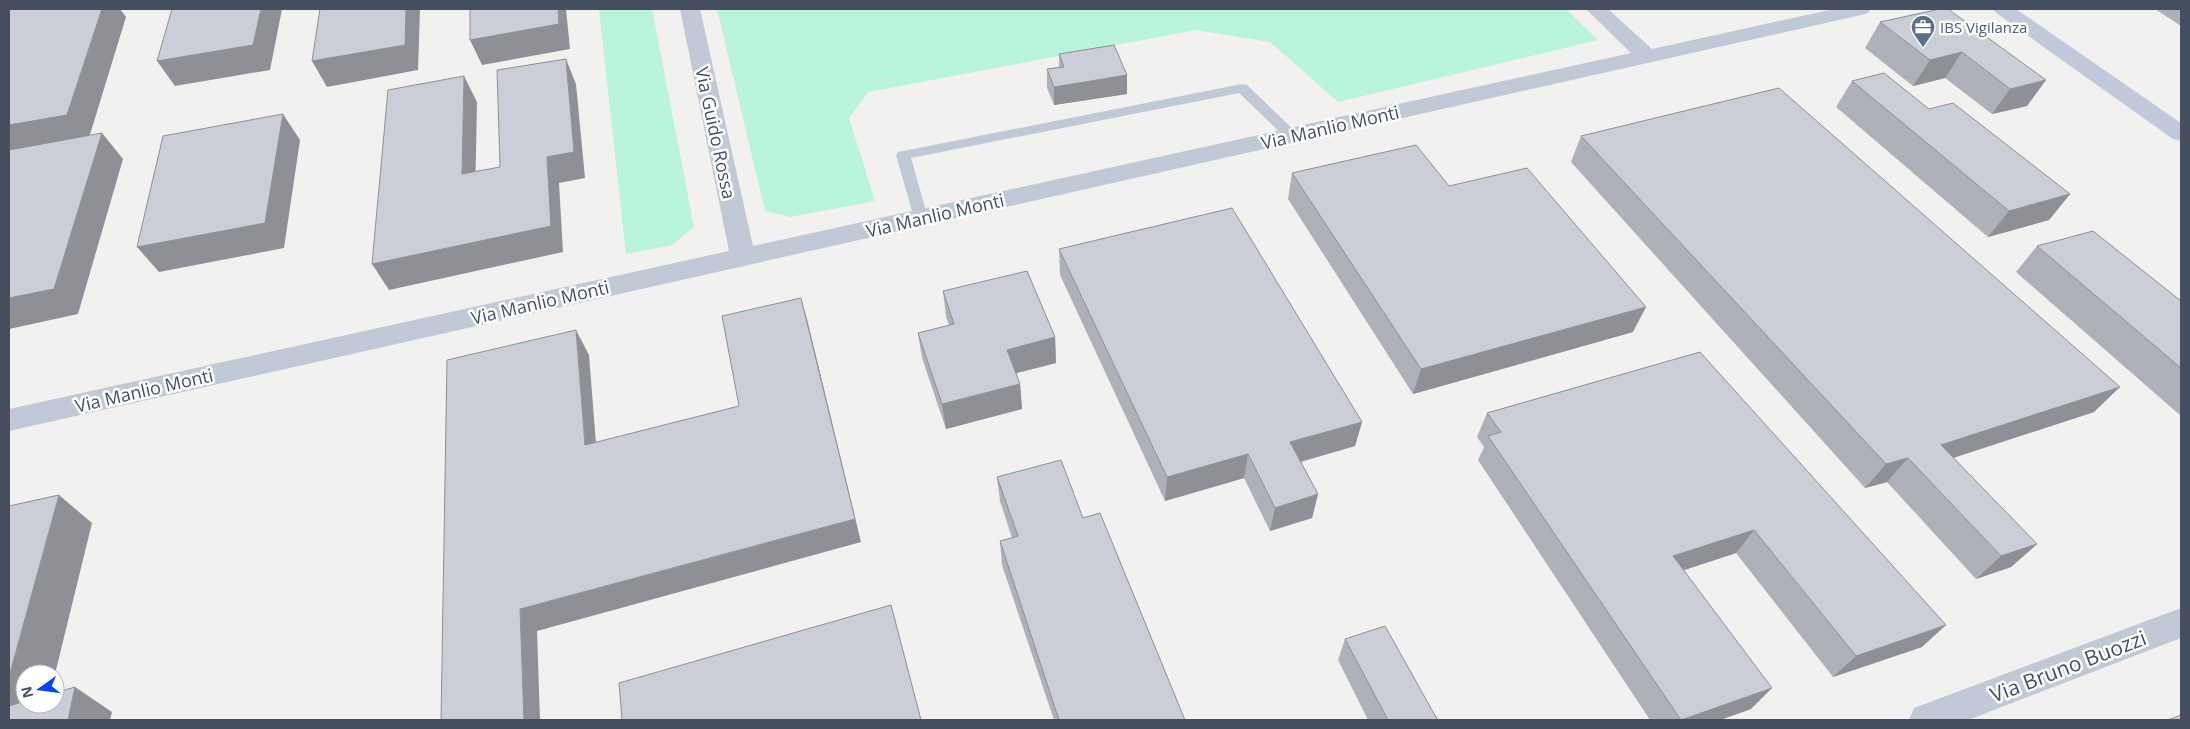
<svg xmlns="http://www.w3.org/2000/svg" width="2190" height="729" font-family="'Open Sans',sans-serif">
<style>
.green{fill:#baf4db}
.lines{fill:none;stroke-linecap:round;stroke-linejoin:round}
.lane{fill:#c2c9d6;fill-rule:evenodd}
.street{fill:#c2c9d6;fill-rule:evenodd}
.secondary{fill:#c1c9db;fill-rule:evenodd}
.wall{fill:#afb1b8}
.shaded-wall{fill:#8e9096}
.building{fill:#cbced6;stroke:#8e9096}
.labels{text-anchor:middle;dominant-baseline:central;stroke-width:5;stroke-linejoin:round;paint-order:stroke}
.far-service-label{font-size:15px;fill:#4e5e75;stroke:#fff;text-anchor:start}
.street-label{font-size:18px;fill:#464f60;stroke:#fff}
.near-street-label{font-size:21px;fill:#464f60;stroke:#fff}
</style>
<rect width="100%" height="100%" fill="#f3f0f0"/>
<path class="green" d="M 599,9 L 652,9 L 694,227 L 672,245 L 626,254 Z
M 717,9 L 1566,9 L 1598,40 L 1338,102 L 1270,42 L 1196,30 L 868,92 L 849,118 L 875,201 L 790,217 L 765,211 Z"/>
<g class="lines">
<path class="lane" d="M 1242,84 L 1247,85 L 1296,132 L 1298,135 L 1296,138 L 1286,138 L 1239,93 L 911,158 L 928,218 L 921,223 L 914,218 L 896,155 L 898,152 Z"/>
<path class="street" d="M 680,9 L 700,9 L 753,246 L 1631,53 L 1586,9 L 1608,9 L 1652,49 L 1834,9 L 1871,9 L 1868,13 L 1861,15 L 9,431 L 9,409 L 729,251 Z
M 2181,608 L 2181,638 L 1968,720 L 1909,720 L 1914,708 Z"/>
<path class="secondary" d="M 1993,9 L 2016,9 L 2181,123 L 2181,141 L 2173,139 L 1996,13 Z"/>
</g>
<path class="wall" d="M 1940,9 L 2027,106 L 1992,114 L 1945,78 L 1913,86 L 1865,48 L 1880,22 Z
M 2155,9 L 2181,9 L 2181,26 Z
M 1059,54 L 1127,75 L 1127,94 L 1054,105 L 1047,88 L 1047,69 L 1059,67 Z
M 1852,81 L 1929,109 L 2070,194 L 2049,220 L 1988,237 L 1836,107 Z
M 1581,136 L 2094,412 L 1953,458 L 2037,544 L 2011,567 L 1976,579 L 1887,482 L 1865,488 L 1571,162 Z
M 1292,173 L 1449,186 L 1633,332 L 1413,394 L 1288,199 Z
M 2037,246 L 2181,301 L 2181,416 L 2016,272 Z
M 1059,249 L 1362,422 L 1355,446 L 1301,462 L 1318,494 L 1312,518 L 1270,531 L 1244,478 L 1165,501 L 1060,275 Z
M 943,291 L 1055,337 L 1056,363 L 1016,373 L 1020,384 L 1022,409 L 946,429 L 922,358 L 918,333 L 949,325 L 946,317 Z
M 1700,352 L 1922,647 L 1833,677 L 1736,553 L 1684,570 L 1751,709 L 1720,720 L 1650,720 L 1478,460 L 1484,447 L 1477,437 L 1487,413 Z
M 997,477 L 1083,518 L 1185,720 L 1054,720 L 1002,565 L 1000,541 L 1012,538 L 1000,501 Z
M 1345,639 L 1436,720 L 1368,720 L 1338,660 Z"/>
<path class="shaded-wall" d="M 102,9 L 120,9 L 126,17 L 88,141 L 9,155 L 9,125 Z
M 261,9 L 282,9 L 270,70 L 175,86 L 157,61 Z
M 406,9 L 420,9 L 418,70 L 327,87 L 312,61 Z
M 558,9 L 566,9 L 570,49 L 482,65 L 470,40 Z
M 1962,52 L 1945,78 L 1913,86 L 1930,60 Z
M 566,59 L 576,84 L 585,178 L 559,183 L 563,252 L 389,290 L 372,264 L 547,157 Z
M 1127,75 L 1127,94 L 1054,105 L 1054,87 Z
M 464,76 L 477,102 L 475,200 L 462,174 Z
M 2046,80 L 2027,106 L 1992,114 L 2010,89 Z
M 283,114 L 300,140 L 284,248 L 159,272 L 137,247 Z
M 102,133 L 123,159 L 78,314 L 9,329 L 9,298 Z
M 2070,194 L 2049,220 L 1988,237 L 2009,211 Z
M 801,298 L 808,323 L 861,542 L 537,631 L 540,720 L 524,720 L 520,609 L 855,519 Z
M 1646,307 L 1633,332 L 1413,394 L 1421,369 Z
M 576,330 L 589,355 L 598,469 L 585,445 Z
M 1055,337 L 1056,363 L 1009,375 L 1007,350 Z
M 1020,384 L 1022,409 L 946,429 L 942,404 Z
M 2120,387 L 2094,412 L 1919,469 L 1941,445 Z
M 1362,422 L 1355,446 L 1285,466 L 1290,442 Z
M 1248,454 L 1244,478 L 1165,501 L 1167,477 Z
M 1908,458 L 1887,482 L 1865,488 L 1886,464 Z
M 1318,494 L 1312,518 L 1270,531 L 1275,508 Z
M 59,495 L 92,523 L 55,674 L 25,674 L 25,704 L 9,713 L 9,677 Z
M 1754,530 L 1736,553 L 1657,579 L 1673,556 Z
M 2037,544 L 2011,567 L 1976,579 L 2001,556 Z
M 1946,625 L 1922,647 L 1833,677 L 1856,656 Z
M 75,687 L 112,712 L 110,720 L 68,720 Z
M 1772,688 L 1751,709 L 1720,720 L 1682,720 Z"/>
<path class="building" d="M 9,9 L 102,9 L 67,115 L 9,125 Z
M 172,9 L 261,9 L 253,45 L 157,61 Z
M 320,9 L 406,9 L 405,45 L 312,61 Z
M 470,9 L 558,9 L 559,24 L 470,40 Z
M 1940,9 L 1948,9 L 2046,80 L 2010,89 L 1962,52 L 1930,60 L 1880,22 Z
M 1114,45 L 1127,75 L 1054,87 L 1047,69 L 1064,67 L 1059,54 Z
M 566,59 L 574,152 L 547,157 L 551,226 L 372,264 L 388,90 L 464,76 L 462,174 L 500,167 L 497,70 Z
M 1884,73 L 1929,109 L 1953,103 L 2070,194 L 2009,211 L 1852,81 Z
M 1779,88 L 2120,387 L 1941,445 L 2037,544 L 2001,556 L 1908,458 L 1886,464 L 1581,136 Z
M 283,114 L 265,223 L 137,247 L 163,136 Z
M 102,133 L 54,289 L 9,298 L 9,150 Z
M 1416,145 L 1449,186 L 1527,168 L 1646,307 L 1421,369 L 1292,173 Z
M 1232,208 L 1362,422 L 1290,442 L 1318,494 L 1275,508 L 1248,454 L 1167,477 L 1059,249 Z
M 2093,231 L 2181,301 L 2181,368 L 2037,246 Z
M 1027,271 L 1055,337 L 1007,350 L 1020,384 L 942,404 L 918,333 L 954,324 L 943,291 Z
M 801,298 L 855,519 L 520,609 L 524,720 L 441,720 L 447,360 L 576,330 L 585,445 L 739,406 L 722,316 Z
M 1700,352 L 1946,625 L 1856,656 L 1754,530 L 1673,556 L 1772,688 L 1681,720 L 1488,436 L 1501,432 L 1487,413 Z
M 1061,460 L 1083,518 L 1100,513 L 1185,720 L 1059,720 L 1000,541 L 1018,536 L 997,477 Z
M 59,495 L 9,677 L 9,506 Z
M 891,605 L 921,720 L 622,720 L 619,683 Z
M 1385,626 L 1437,719 L 1434,720 L 1388,720 L 1345,639 Z
M 75,687 L 68,720 L 9,720 L 9,706 L 25,701 L 25,704 L 55,704 L 55,693 Z
M 2181,715 L 2181,720 L 2168,720 Z"/>
<defs>
<symbol id="office-pin" viewBox="-11 -11 22 30"><path d="M0 17L-7.5 6A9.5 9.5 0 1 1 7.5 6Z" fill="#5c6f8a" stroke="#fff"/><path d="M-6-3h4V-5.5h4V-3h4V5H-6ZM-1-4.5V-3h2v-1.5ZM-6 0V1H6V0Z" fill="#fff"/></symbol>
</defs>
<g fill-rule="evenodd">
<use href="#office-pin" x="1909" y="13" width="28" height="38"/>
</g>
<g class="labels">
<g class="far-service-label">
<text x="1940" y="27">IBS Vigilanza</text>
</g>
<g class="street-label">
<text transform="translate(1330 127) rotate(-13)">Via Manlio Monti</text>
<text transform="translate(716 133) rotate(78)">Via Guido Rossa</text>
<text transform="translate(935 215) rotate(-13)">Via Manlio Monti</text>
<text transform="translate(540 302) rotate(-13)">Via Manlio Monti</text>
<text transform="translate(144 390) rotate(-13)">Via Manlio Monti</text>
</g>
<g class="near-street-label">
<text transform="translate(2068 666) rotate(-21)">Via Bruno Buozzi</text>
</g>
</g>
<rect width="2190" height="729" fill="none" stroke="#464f60" stroke-width="20"/>
<g transform="translate(40 689) rotate(256)"><circle r="24" fill="#ffffff" stroke="#b5b9bf"/>
<path d="M0-4L9 19L0 12L-9 19Z" fill="#0545f8"/>
<text y="-8" font-size="14" font-weight="bold" text-anchor="middle" fill="#464f60">N</text>
</g>
</svg>
